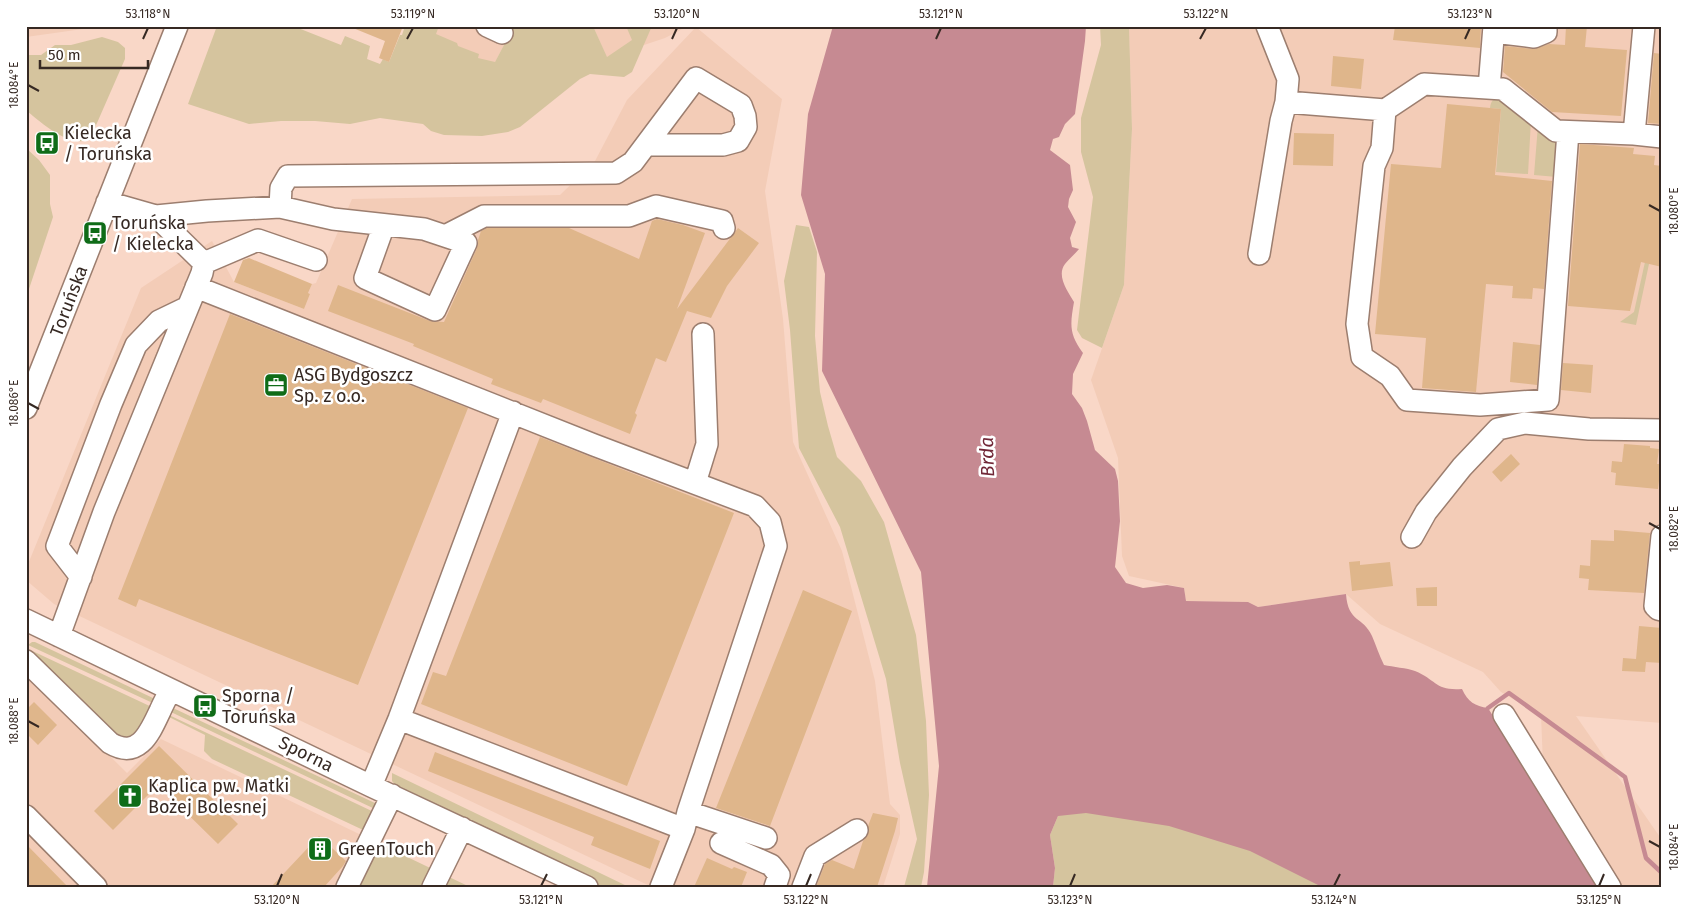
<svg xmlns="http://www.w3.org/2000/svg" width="1688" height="913" font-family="'Fira Sans',sans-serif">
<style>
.built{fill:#f3ccb7}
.green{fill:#d5c49e}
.water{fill:#c68a92}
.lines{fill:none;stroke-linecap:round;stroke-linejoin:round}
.stream{stroke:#c68a92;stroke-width:4.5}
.building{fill:#dfb68b}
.minor-casing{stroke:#9c7e6f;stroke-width:24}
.minor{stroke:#fff;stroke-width:21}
.ticks{fill:none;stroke:#362923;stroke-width:2}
.labels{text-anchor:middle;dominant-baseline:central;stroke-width:5;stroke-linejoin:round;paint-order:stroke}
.poi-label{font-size:18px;fill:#362923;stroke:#fff;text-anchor:start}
.street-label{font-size:18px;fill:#362923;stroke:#fff}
.water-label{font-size:19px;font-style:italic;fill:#702636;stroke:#fff}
.neatline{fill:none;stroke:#362923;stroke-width:2}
.ticks-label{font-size:12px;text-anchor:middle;fill:#362923}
</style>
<rect width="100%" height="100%" fill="#f9d7c7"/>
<path class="built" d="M 26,26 L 104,26 L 26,37 Z
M 415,26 L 514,26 L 493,66 Z
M 593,26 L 688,26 L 665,38 L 644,45 L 632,41 L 607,58 Z
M 1129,26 L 1662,26 L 1662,723 L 1576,716 L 1662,840 L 1662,887 L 1603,887 L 1544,789 L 1541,715 L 1501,692 L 1483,672 L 1380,624 L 1346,594 L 1258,607 L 1248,602 L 1186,601 L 1184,588 L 1129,576 L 1122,556 L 1118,458 L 1091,380 L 1124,285 L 1132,129 Z
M 696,27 L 782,99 L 765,191 L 783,319 L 793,442 L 842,551 L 875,681 L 890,804 L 900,815 L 900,834 L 883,887 L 652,887 L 54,604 L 26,580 L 26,569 L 141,288 L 212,241 L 234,282 L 304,309 L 310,294 L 308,293 L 312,284 L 316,283 L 352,199 L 560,195 L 595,161 L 627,100 Z
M 26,673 L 127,773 L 161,739 L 380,844 L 358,887 L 26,887 Z"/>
<path class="green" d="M 217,26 L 293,26 L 341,45 L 345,36 L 370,46 L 367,59 L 380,64 L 383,59 L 389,62 L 400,35 L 402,35 L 405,26 L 439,26 L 436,34 L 457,43 L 458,46 L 479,54 L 478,58 L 495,62 L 514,26 L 572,26 L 576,28 L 593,26 L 607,57 L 632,40 L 626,26 L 652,26 L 632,72 L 624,77 L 590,74 L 580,79 L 520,127 L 508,132 L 482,136 L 444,135 L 431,131 L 423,124 L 380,118 L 350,124 L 315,121 L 281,121 L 249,124 L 188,104 Z
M 1100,26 L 1129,26 L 1132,129 L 1124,285 L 1102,348 L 1082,338 L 1077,330 L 1093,197 L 1081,152 L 1081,118 L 1101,45 Z
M 102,37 L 118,42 L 125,48 L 125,59 L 90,139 C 71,149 41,123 26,110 L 26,55 L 41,55 L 55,45 L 71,45 Z
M 1500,97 L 1531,120 L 1528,174 L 1496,172 L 1501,109 L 1490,108 C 1491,101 1493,98 1500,97 Z
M 1538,125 L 1557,144 L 1557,177 L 1534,175 Z
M 26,148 L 39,160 L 50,175 L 50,204 L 53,217 L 26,298 Z
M 1662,203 L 1636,325 L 1620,322 L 1634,312 L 1652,230 Z
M 796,225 L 809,227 L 817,252 L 815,336 L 820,392 L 828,426 L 837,457 L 861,481 L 884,522 L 916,635 L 926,721 L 929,795 L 924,872 L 921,887 L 904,887 L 917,839 L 900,763 L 886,679 L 840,527 L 799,448 L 790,330 L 784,281 Z
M 32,642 L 35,642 L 155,699 L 157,705 L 28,645 Z
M 26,648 L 156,709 L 148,727 L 124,742 L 36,661 L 26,650 Z
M 173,708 L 377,804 L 377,810 L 173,713 L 170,712 Z
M 169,715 L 376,813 L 364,830 L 361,829 L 212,759 L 204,751 L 205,735 L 169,717 Z
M 392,773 L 629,887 L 603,887 L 399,790 L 392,781 Z
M 1062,788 L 1434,887 L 1053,887 L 1055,868 L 1050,835 L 1058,816 Z
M 380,844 L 470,887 L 358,887 Z"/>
<path class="water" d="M 833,26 L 1086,26 L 1085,41 L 1075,114 L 1065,124 L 1059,137 L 1053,139 L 1050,150 L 1070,165 L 1073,190 L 1069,199 L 1068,207 L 1076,222 L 1070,238 L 1072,247 L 1079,249 C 1075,254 1069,259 1065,264 C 1056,276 1068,292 1074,302 C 1070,325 1069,334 1083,353 L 1073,374 L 1072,394 L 1082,408 L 1087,421 L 1095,450 L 1115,469 L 1118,481 L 1120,521 L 1115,567 L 1126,583 L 1143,588 L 1167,585 L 1184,588 L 1186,601 L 1248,602 L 1258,607 L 1346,594 C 1348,623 1363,616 1372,636 C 1376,645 1379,655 1384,665 C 1393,667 1407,668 1415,671 C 1437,680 1435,691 1462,689 C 1468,702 1475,706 1488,708 L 1600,887 L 1322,887 L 1250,851 L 1169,826 L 1086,813 L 1058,816 L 1050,835 L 1055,868 L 1053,887 L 927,887 L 939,766 L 921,572 L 822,371 L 825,274 L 801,195 L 808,114 Z"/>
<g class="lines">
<path class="stream" d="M 1488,708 L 1509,693 L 1625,777 L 1646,858 L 1662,873"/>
</g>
<path class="building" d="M 348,26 L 403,26 L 389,62 L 379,58 L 385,41 Z
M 1395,26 L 1481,26 L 1480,48 L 1393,40 Z
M 1566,26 L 1587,26 L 1585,47 L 1627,50 L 1621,116 L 1552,112 L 1503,72 L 1505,46 L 1533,49 L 1549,44 L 1565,45 Z
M 1654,53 L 1662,54 L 1662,124 L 1648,123 Z
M 1333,56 L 1364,59 L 1361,89 L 1331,86 Z
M 1447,104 L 1501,109 L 1495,175 L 1552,181 L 1544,289 L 1533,288 L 1532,299 L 1512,298 L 1513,286 L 1486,284 L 1476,392 L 1422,388 L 1426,338 L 1375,334 L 1391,164 L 1441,168 Z
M 1294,133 L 1334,134 L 1333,166 L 1293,165 Z
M 1580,144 L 1634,148 L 1633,154 L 1655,156 L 1654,165 L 1662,166 L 1662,267 L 1641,262 L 1630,311 L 1568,306 Z
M 657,219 L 683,225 L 705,233 L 677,309 L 738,228 L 759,243 L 727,286 L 711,318 L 687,311 L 666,362 L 656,358 L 635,413 L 637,415 L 630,434 L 543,399 L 541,403 L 491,384 L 493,379 L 413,346 L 414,344 L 328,311 L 338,285 L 430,321 L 444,322 L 477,248 L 478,240 L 481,231 L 487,228 L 569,228 L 639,259 L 652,221 Z
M 249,258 L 312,284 L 308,293 L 310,294 L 304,309 L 234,282 L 243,260 Z
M 230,314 L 468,408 L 358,685 L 139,599 L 136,607 L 118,599 Z
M 1513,342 L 1540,345 L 1537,385 L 1510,382 Z
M 1563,363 L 1593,365 L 1591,393 L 1561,390 Z
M 540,437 L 734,513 L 627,786 L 421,704 L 433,672 L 446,676 Z
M 1624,444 L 1650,446 L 1650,448 L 1659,449 L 1657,464 L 1661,464 L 1658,489 L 1615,485 L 1616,473 L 1611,472 L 1612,461 L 1622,462 Z
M 1511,454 L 1520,464 L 1501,482 L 1492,472 Z
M 1614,530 L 1650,533 L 1644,593 L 1588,590 L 1589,579 L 1579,578 L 1580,565 L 1590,566 L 1591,540 L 1614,541 Z
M 1360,561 L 1360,565 L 1390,562 L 1393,586 L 1352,591 L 1349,562 Z
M 1437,587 L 1437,606 L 1417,606 L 1416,588 Z
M 803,590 L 852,611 L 770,826 L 716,808 Z
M 1639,626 L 1662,628 L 1662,663 L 1646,662 L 1645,672 L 1622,671 L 1623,658 L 1636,659 Z
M 34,702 L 57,725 L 38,745 L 26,733 L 26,710 Z
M 159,746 L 238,824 L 218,844 L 158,785 L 113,830 L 94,811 Z
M 435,752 L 660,841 L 650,869 L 591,845 L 594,837 L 428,771 Z
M 873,813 L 898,818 L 895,831 L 877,887 L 816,887 L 825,864 L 832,860 L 854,869 L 863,841 L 868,835 L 868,826 Z
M 319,836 L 346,861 L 343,866 L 324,887 L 271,887 Z
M 26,844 L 68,887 L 26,887 Z
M 707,858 L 732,869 L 734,867 L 747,872 L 741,887 L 694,887 Z"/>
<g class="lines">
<defs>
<path id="minor" d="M 487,26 L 502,33
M 1267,26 L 1288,79 L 1286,102 L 1385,110 L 1424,84 L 1503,89 L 1556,131 L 1634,134 L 1662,137
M 1494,32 L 1534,37 L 1546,32 L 1546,26
M 1489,88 L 1494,26
M 1385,110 L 1382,148 L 1374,166 L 1357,324 L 1362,357 L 1390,376 L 1407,400 L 1480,405 L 1548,400 L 1568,132
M 1634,134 L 1644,26
M 280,207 L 281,188 L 288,176 L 616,173 L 633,162 L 696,78 L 741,105 L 745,116 L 746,127 L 738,141 L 723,145 L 646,145
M 156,216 L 207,211 L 280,207 L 333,219 L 424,229 L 466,243 L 435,310 L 365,278 L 384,225
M 445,236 L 484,216 L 629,216 L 656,206 L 722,221 L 724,228
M 1259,254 L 1281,121 L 1286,102
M 204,263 L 258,240 L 316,260
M 196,287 L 594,445 L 755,506 L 770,522 L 776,546 L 688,812 L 684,829 L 661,887
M 26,408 L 177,26
M 695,483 L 707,444 L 703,334
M 1662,536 L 1655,606 L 1658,609 L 1662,610
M 1412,537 L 1426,512 L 1462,467 L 1498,429 L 1525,423 L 1589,429 L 1662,430
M 81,577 L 57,546 L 111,404 L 136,345 L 159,321 L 188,307
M 26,620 L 371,786 L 587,887
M 59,636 L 104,512 L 202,273 L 204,263 L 156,216 L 107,202
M 26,661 L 110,743 C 139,760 150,732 160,711 C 163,704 167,697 170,690
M 1504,715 L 1610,887
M 399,719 L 684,829
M 371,786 L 399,719 L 513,412
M 688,812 L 766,838
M 26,816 L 96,887
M 721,843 L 771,865 L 779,875 L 775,887
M 347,887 L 392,795
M 433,887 L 462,828
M 803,887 L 815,856 L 857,830"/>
</defs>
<use href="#minor" class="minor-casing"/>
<use href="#minor" class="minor"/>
</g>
<path class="ticks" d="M 143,39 L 148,28M 407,39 L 413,28M 672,39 L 677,28M 936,39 L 941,28M 1200,39 L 1206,28M 1465,39 L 1470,28M 28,85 L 39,91M 1649,205 L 1660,211M 28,403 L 39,409M 1649,523 L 1660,529M 28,721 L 39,727M 1649,841 L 1660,847M 277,886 L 282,874M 541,886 L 547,874M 806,886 L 811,874M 1070,886 L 1075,874M 1334,886 L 1340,874M 1599,886 L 1604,874"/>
<defs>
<symbol id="bus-square" viewBox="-11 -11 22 22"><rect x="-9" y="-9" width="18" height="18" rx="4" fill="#0f6c18" stroke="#fff"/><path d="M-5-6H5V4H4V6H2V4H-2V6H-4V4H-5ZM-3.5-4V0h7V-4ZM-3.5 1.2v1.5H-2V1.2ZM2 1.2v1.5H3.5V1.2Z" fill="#fff"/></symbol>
<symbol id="office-square" viewBox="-11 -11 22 22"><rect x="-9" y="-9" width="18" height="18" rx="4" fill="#0f6c18" stroke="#fff"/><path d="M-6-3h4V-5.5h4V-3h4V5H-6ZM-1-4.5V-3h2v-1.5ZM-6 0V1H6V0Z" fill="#fff"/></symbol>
<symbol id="church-square" viewBox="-11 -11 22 22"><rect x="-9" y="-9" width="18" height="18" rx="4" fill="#0f6c18" stroke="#fff"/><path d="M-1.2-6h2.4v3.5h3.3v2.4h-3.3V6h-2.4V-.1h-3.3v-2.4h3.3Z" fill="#fff"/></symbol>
<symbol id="building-square" viewBox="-11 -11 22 22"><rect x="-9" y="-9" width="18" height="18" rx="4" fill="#0f6c18" stroke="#fff"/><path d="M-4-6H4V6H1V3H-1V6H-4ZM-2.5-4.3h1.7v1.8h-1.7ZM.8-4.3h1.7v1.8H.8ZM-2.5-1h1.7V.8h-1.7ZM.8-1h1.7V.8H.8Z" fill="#fff"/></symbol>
</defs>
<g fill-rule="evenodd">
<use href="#bus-square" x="33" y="129" width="28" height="28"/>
<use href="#bus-square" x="81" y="219" width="28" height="28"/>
<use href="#office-square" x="262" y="371" width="28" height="28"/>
<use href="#bus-square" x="191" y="692" width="28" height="28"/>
<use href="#church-square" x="116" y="782" width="28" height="28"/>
<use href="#building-square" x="306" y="835" width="28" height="28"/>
</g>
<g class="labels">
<g class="poi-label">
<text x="64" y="133">Kielecka<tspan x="64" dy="21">/ Toruńska</tspan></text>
<text x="112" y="223">Toruńska<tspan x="112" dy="21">/ Kielecka</tspan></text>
<text x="294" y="375">ASG Bydgoszcz<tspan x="294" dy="21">Sp. z o.o.</tspan></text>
<text x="222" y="696">Sporna /<tspan x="222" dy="21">Toruńska</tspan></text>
<text x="148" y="786">Kaplica pw. Matki<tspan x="148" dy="21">Bożej Bolesnej</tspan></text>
<text x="338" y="849">GreenTouch</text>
</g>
<g class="street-label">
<text transform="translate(69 301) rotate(-69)">Toruńska</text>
<text transform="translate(306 754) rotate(26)">Sporna</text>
</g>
<g class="water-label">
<text transform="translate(987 457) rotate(-92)">Brda</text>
</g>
</g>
<rect width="1688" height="913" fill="none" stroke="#ffffff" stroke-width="55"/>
<path d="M40 60v8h108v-8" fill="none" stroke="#362923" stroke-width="2.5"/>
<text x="48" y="60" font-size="15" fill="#362923" stroke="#ffffff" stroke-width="4" paint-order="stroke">50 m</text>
<rect x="28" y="28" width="1632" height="858" class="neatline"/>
<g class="ticks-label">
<text x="148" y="18">53.118°N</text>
<text x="413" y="18">53.119°N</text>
<text x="677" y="18">53.120°N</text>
<text x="941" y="18">53.121°N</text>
<text x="1206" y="18">53.122°N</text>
<text x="1470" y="18">53.123°N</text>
<text transform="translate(14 85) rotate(-90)" y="4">18.084°E</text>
<text transform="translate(1674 211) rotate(-90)" y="4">18.080°E</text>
<text transform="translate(14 403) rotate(-90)" y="4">18.086°E</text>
<text transform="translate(1674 529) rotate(-90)" y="4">18.082°E</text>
<text transform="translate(14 721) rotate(-90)" y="4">18.088°E</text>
<text transform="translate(1674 847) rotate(-90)" y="4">18.084°E</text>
<text x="277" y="904">53.120°N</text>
<text x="541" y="904">53.121°N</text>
<text x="806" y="904">53.122°N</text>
<text x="1070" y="904">53.123°N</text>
<text x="1334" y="904">53.124°N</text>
<text x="1599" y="904">53.125°N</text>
</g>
</svg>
